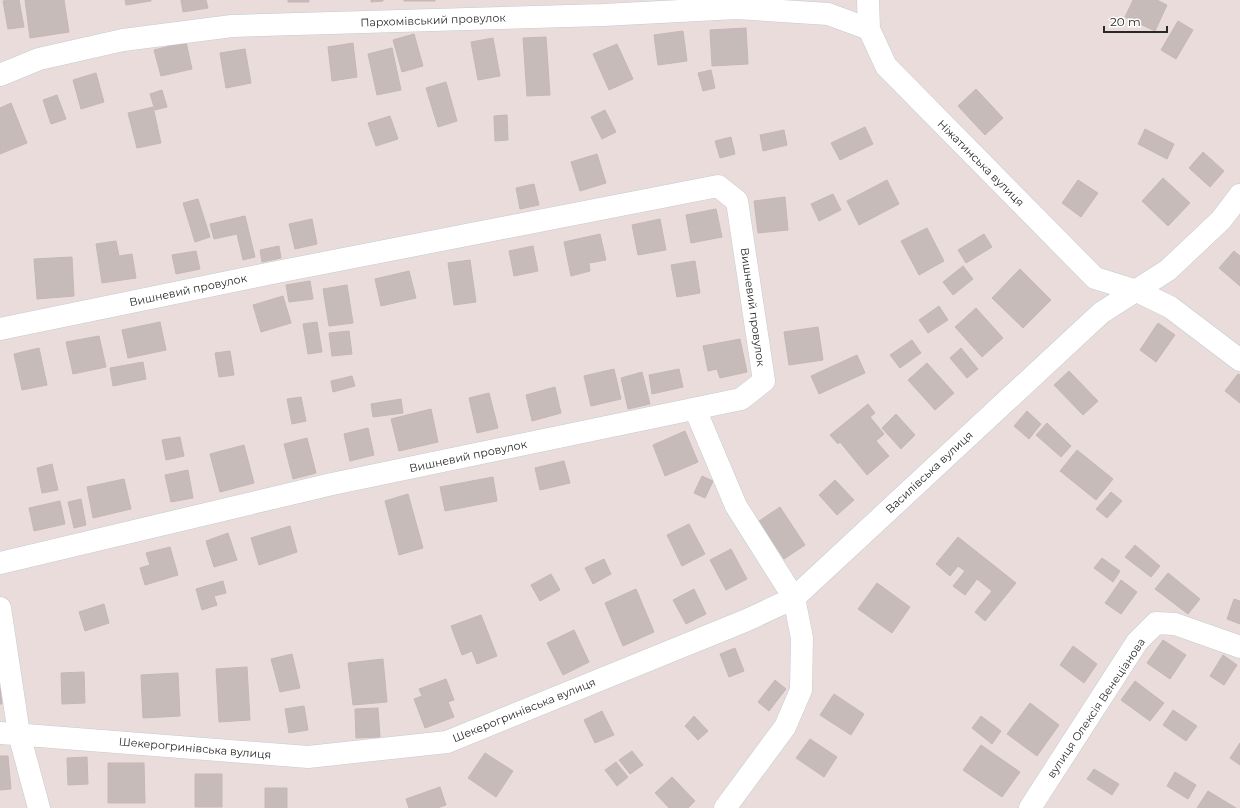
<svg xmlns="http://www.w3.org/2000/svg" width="1240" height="808" font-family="Montserrat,sans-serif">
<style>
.building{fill:#c7bbba;stroke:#c6b7b6}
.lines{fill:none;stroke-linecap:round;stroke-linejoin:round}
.minor-casing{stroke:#c0ccd0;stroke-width:23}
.minor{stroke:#fff;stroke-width:22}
.labels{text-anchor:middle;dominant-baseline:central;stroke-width:4;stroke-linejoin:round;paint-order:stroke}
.street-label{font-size:11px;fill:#292929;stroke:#fff}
</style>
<rect width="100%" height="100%" fill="#ebdcdc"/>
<path class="building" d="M 10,0 L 19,0 L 24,27 L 8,29 L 3,1 Z
M 25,0 L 64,0 L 69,32 L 30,38 Z
M 125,0 L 151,0 L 151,1 L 126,5 Z
M 181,0 L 206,0 L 208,8 L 183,12 Z
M 288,0 L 309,0 L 309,2 L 288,2 Z
M 371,0 L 383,0 L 383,1 L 371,2 Z
M 404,0 L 435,0 L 435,1 L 404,1 Z
M 1133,0 L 1157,0 L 1167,5 L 1155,31 L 1125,17 Z
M 1178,21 L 1193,30 L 1176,59 L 1161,50 Z
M 746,28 L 748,64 L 712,66 L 710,30 Z
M 683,31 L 687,61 L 658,65 L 654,35 Z
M 414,34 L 423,66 L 402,72 L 393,40 Z
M 546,37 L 550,95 L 527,96 L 523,38 Z
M 493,38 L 500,76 L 478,80 L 471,42 Z
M 186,42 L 192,69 L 161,76 L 154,50 Z
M 353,43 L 357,77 L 332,81 L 328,47 Z
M 617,44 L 633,79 L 609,90 L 593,54 Z
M 392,48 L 401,90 L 377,95 L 368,54 Z
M 245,49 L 251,83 L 226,88 L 220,53 Z
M 711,70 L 715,88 L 703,91 L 698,73 Z
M 96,73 L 104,102 L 81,109 L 73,80 Z
M 446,82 L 457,121 L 438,127 L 426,88 Z
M 976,89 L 1003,118 L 985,135 L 958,106 Z
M 162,90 L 167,107 L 155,110 L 150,94 Z
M 57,95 L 66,119 L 51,124 L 43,100 Z
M 11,103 L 27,143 L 0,154 L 0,108 Z
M 153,107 L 161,143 L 137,148 L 128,113 Z
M 605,110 L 616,132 L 602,139 L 591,117 Z
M 507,115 L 508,140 L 495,141 L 494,116 Z
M 390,116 L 398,139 L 376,146 L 368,123 Z
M 865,127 L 873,144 L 840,160 L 831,143 Z
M 1145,129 L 1174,144 L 1167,159 L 1138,144 Z
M 784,130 L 787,145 L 763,151 L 760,135 Z
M 731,137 L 735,154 L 720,158 L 715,141 Z
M 1203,152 L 1224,171 L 1210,187 L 1189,168 Z
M 597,154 L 606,183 L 580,191 L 571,162 Z
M 1163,178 L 1190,203 L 1168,226 L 1142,201 Z
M 887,180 L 899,204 L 859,225 L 847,201 Z
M 1078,180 L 1098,193 L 1081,217 L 1062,203 Z
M 534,184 L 539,205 L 520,209 L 516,188 Z
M 833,194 L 841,210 L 819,221 L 811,204 Z
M 785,197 L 788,230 L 758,233 L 754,201 Z
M 198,199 L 210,237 L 195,242 L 183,203 Z
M 716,209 L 722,237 L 691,243 L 686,215 Z
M 245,216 L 255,257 L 243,260 L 237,234 L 214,239 L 210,224 Z
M 312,219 L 317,244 L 295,249 L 289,224 Z
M 660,219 L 666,250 L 638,255 L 632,225 Z
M 927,228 L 944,261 L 919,275 L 901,241 Z
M 600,234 L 606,260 L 589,263 L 590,271 L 571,276 L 564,242 Z
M 984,234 L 992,247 L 966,263 L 958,250 Z
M 116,241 L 119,256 L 132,254 L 136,278 L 102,283 L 96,244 Z
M 279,246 L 281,258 L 262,262 L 260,250 Z
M 533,246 L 538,271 L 514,276 L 509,251 Z
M 196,251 L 200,269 L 176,274 L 172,255 Z
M 1234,251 L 1240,256 L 1240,286 L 1219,268 Z
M 72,257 L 74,296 L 37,299 L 34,259 Z
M 470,260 L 476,302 L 454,305 L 448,263 Z
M 695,261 L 700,293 L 677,297 L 671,265 Z
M 963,266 L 973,279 L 953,295 L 943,282 Z
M 1020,269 L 1051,300 L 1023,328 L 992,298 Z
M 409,271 L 416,298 L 381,306 L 375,279 Z
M 310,281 L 313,299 L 289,302 L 286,285 Z
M 347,285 L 353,323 L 329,326 L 323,289 Z
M 283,296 L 291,323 L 261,332 L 253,305 Z
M 939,306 L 948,320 L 928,333 L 919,320 Z
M 976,308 L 1003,338 L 982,357 L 955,327 Z
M 160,322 L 166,350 L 128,358 L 122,330 Z
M 317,322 L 322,352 L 308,354 L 303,324 Z
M 1158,323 L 1175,335 L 1156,362 L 1140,350 Z
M 818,327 L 823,360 L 789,365 L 784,332 Z
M 349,331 L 352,354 L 332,356 L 329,333 Z
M 99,336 L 106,367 L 73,374 L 66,342 Z
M 740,339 L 747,372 L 720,378 L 717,369 L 708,371 L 703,346 Z
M 912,340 L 921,353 L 900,368 L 890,355 Z
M 39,348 L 47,385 L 22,390 L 14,354 Z
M 961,348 L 978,369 L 967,378 L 950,358 Z
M 230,351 L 234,375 L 219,377 L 215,353 Z
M 857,355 L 865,373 L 819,394 L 811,376 Z
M 143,362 L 146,379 L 113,386 L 110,368 Z
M 927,363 L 954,393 L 935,410 L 908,380 Z
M 614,369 L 621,399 L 591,406 L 584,376 Z
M 679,369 L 683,387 L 652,394 L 649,375 Z
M 1069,371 L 1098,401 L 1083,415 L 1054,385 Z
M 642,372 L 650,404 L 628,409 L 621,378 Z
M 1238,374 L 1240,375 L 1240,403 L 1225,391 Z
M 352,376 L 355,386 L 333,392 L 331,381 Z
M 555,387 L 561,413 L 532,421 L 526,395 Z
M 489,393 L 498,428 L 477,433 L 469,398 Z
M 301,397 L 306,421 L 292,424 L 287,399 Z
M 401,399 L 403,413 L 373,417 L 371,404 Z
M 868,404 L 875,413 L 870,417 L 884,434 L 876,441 L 889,456 L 867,475 L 840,442 L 838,444 L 830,435 Z
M 431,409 L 438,442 L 399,451 L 391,419 Z
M 1027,411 L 1041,424 L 1029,439 L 1014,426 Z
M 896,414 L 915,435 L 901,449 L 882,428 Z
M 1047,423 L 1071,446 L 1061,457 L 1036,435 Z
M 368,428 L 374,455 L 350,461 L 344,434 Z
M 685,431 L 698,462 L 665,476 L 653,445 Z
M 180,437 L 184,456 L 166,460 L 162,440 Z
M 307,438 L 316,473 L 293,479 L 284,444 Z
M 244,445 L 254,483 L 220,492 L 210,454 Z
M 1077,450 L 1113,479 L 1096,500 L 1060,471 Z
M 564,461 L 570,483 L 540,490 L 535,468 Z
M 52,464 L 58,490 L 42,493 L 37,468 Z
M 188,470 L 193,498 L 171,502 L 165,475 Z
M 702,476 L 713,481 L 705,498 L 694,493 Z
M 493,477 L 497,501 L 445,511 L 440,487 Z
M 124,479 L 131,509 L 93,518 L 87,487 Z
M 835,480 L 854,500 L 837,515 L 819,495 Z
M 1111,492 L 1122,501 L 1107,518 L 1096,509 Z
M 408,494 L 423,548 L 399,555 L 385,501 Z
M 81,499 L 86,525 L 74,528 L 68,502 Z
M 60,501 L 65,524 L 34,531 L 29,508 Z
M 780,507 L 805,545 L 784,559 L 759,521 Z
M 689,524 L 705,554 L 682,566 L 667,535 Z
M 290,526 L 297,552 L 259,565 L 251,538 Z
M 228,533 L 237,560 L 214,567 L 206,541 Z
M 958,537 L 1016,583 L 985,621 L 975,612 L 992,591 L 977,579 L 965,595 L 953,586 L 965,571 L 958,566 L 950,576 L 936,564 Z
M 1135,545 L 1160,566 L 1151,577 L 1125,557 Z
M 170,547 L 178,575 L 145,585 L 140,568 L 150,565 L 146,553 Z
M 731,549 L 747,579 L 726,590 L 710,560 Z
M 1102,558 L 1120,571 L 1113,582 L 1094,568 Z
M 604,559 L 611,574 L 593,584 L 585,568 Z
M 1168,573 L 1200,599 L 1188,614 L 1155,589 Z
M 551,574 L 560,590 L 540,601 L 531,585 Z
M 1121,580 L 1137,592 L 1121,614 L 1105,603 Z
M 223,581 L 226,593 L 214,596 L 217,605 L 202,610 L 196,589 Z
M 877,583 L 910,607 L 892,633 L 858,609 Z
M 636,589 L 654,632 L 623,646 L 605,603 Z
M 694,589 L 706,614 L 686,624 L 673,600 Z
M 1234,599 L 1240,601 L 1240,624 L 1227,619 Z
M 104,604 L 109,623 L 85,631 L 79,612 Z
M 481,615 L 497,656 L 477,664 L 472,651 L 462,655 L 451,626 Z
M 574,630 L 589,662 L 563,675 L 547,643 Z
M 1163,640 L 1186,655 L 1170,679 L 1147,663 Z
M 1073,646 L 1097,664 L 1084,683 L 1060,665 Z
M 735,648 L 744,671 L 729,677 L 720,654 Z
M 292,654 L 300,688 L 280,692 L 271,659 Z
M 1223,655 L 1237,665 L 1224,685 L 1210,676 Z
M 383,659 L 387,702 L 353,705 L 348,663 Z
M 247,667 L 250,720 L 219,722 L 216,669 Z
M 84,672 L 85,703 L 62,704 L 61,673 Z
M 178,673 L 180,716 L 143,718 L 141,675 Z
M 446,679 L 454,700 L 448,702 L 454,717 L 425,728 L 414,699 L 422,696 L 419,689 Z
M 775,680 L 786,689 L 769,711 L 758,702 Z
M 1135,681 L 1164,703 L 1150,721 L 1121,700 Z
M 0,688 L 2,704 L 0,704 Z
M 834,694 L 864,714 L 851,735 L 820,715 Z
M 1030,703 L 1059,725 L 1037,756 L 1007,734 Z
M 304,706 L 308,730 L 289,733 L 285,709 Z
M 378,708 L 380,737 L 356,738 L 355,709 Z
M 1173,710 L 1197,726 L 1186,741 L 1163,725 Z
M 602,711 L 614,735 L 595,743 L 584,720 Z
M 694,716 L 708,731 L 698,740 L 685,726 Z
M 981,716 L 1001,731 L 992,744 L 972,728 Z
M 810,739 L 837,757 L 824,777 L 796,758 Z
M 1240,743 L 1240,765 L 1230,758 Z
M 981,745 L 1020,772 L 1002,797 L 963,770 Z
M 632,751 L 643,765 L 630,774 L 619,760 Z
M 485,753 L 513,771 L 496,797 L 468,778 Z
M 0,756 L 8,756 L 11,789 L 0,790 Z
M 87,757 L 88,784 L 68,785 L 67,758 Z
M 616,762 L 628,777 L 617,786 L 605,770 Z
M 108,763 L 144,763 L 145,803 L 108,803 Z
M 1094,769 L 1119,784 L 1112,795 L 1087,779 Z
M 1175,772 L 1196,785 L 1188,799 L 1167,786 Z
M 195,774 L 222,774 L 222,807 L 195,807 Z
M 672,777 L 695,801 L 688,808 L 669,808 L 655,793 Z
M 440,787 L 446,805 L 437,808 L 409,808 L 406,799 Z
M 265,788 L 287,788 L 287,808 L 265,808 Z
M 1208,791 L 1236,808 L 1197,808 Z"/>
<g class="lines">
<defs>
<path id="minor" d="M 868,0 L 869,29 L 886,66 L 1095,278 L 1137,291 L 1170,307 L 1240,360
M 0,75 L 39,59 L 123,40 L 232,26 L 603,15 L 737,8 L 828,14 L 869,29
M 0,329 L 272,273 L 718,186 L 737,201 L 764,381 L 741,399 L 332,484 L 0,563
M 695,409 L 736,506 L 794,598 L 802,638 L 801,690 L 785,727 L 725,808
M 0,608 L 19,734 L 39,808
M 0,733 L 308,757 L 447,742 L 747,620 L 794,598 L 1101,313 L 1168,270 L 1221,220 L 1240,195
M 1030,808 L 1137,642 L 1156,623 L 1175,624 L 1240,647"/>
</defs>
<use href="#minor" class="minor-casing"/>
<use href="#minor" class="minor"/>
</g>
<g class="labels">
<g class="street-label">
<text transform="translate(433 20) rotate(-2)">Пархомівський провулок</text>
<text transform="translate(981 163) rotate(45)">Ніжатинська вулиця</text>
<text transform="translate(188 290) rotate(-12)">Вишневий провулок</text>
<text transform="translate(753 307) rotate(82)">Вишневий провулок</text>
<text transform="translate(468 456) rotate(-12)">Вишневий провулок</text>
<text transform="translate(929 472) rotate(-43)">Василівська вулиця</text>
<text transform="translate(1096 708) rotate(-56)">вулиця Олексія Венеціанова</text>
<text transform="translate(524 710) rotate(-22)">Шекерогринівська вулиця</text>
<text transform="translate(195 748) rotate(5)">Шекерогринівська вулиця</text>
</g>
</g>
<path d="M1104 26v6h63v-6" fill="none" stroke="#292929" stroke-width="2"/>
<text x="1110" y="26" font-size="12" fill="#292929" stroke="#ffffff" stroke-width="3" paint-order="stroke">20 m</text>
</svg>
